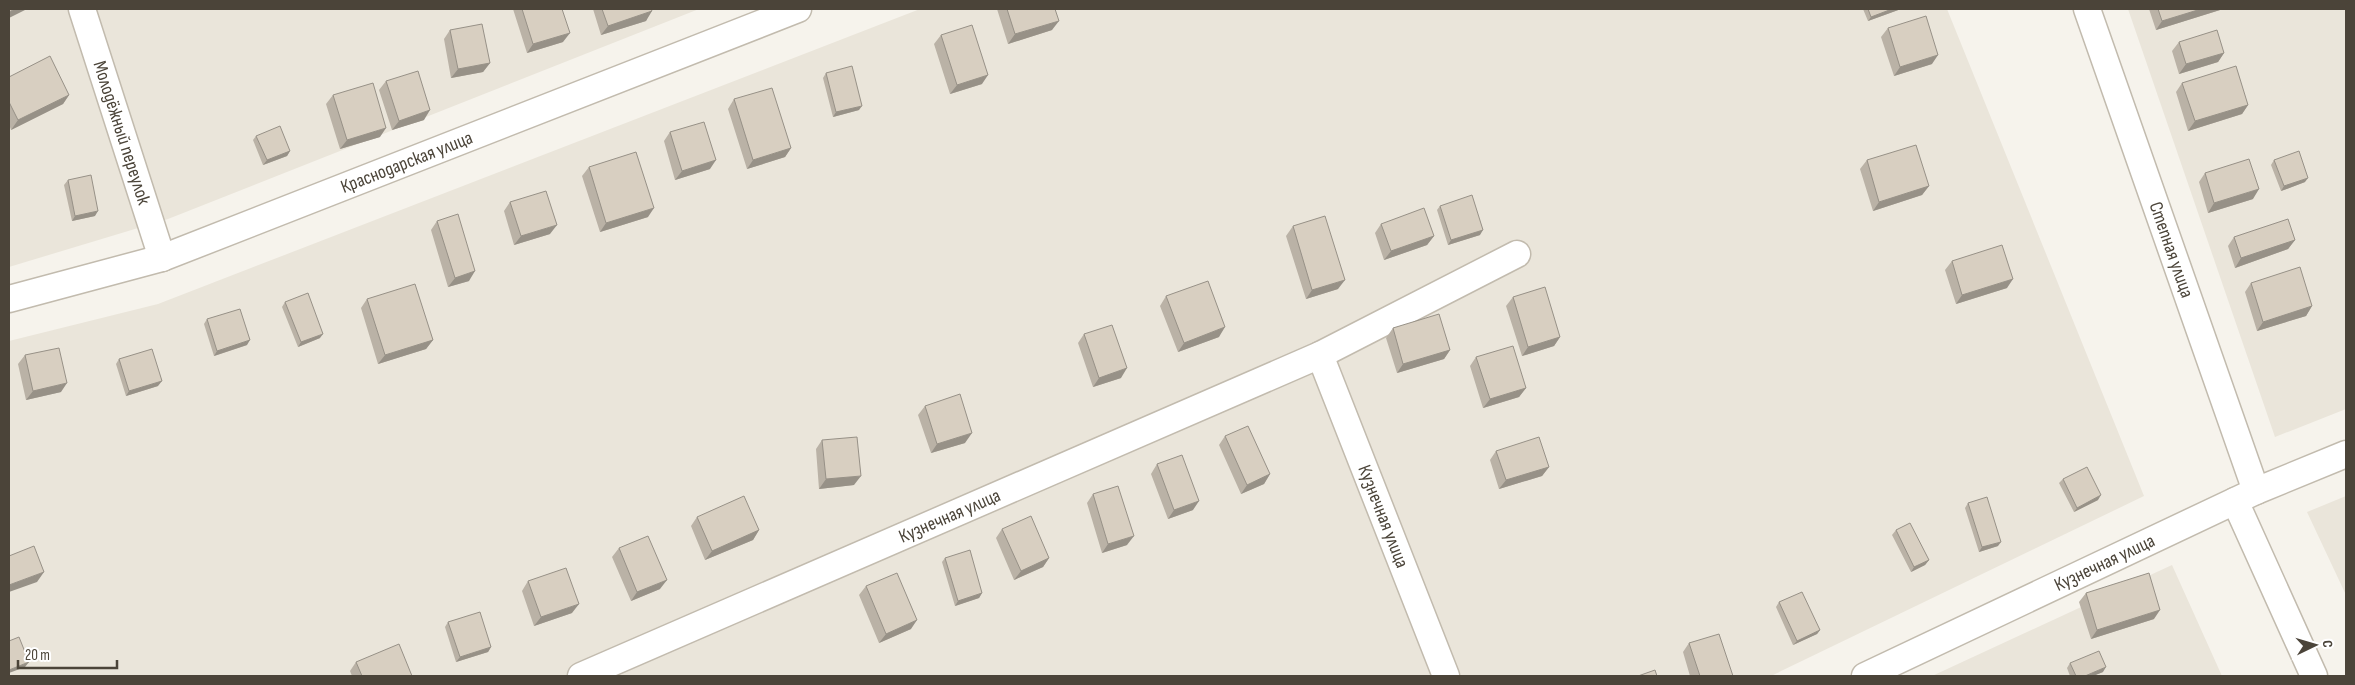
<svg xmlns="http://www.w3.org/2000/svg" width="2355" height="685" font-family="'Sofia Sans Condensed',sans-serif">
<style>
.residential{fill:#eae5da}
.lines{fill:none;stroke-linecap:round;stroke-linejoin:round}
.street-casing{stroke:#c2bbae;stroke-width:29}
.street{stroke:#fff;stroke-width:26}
.wall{fill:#bab2a6}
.shaded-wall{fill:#979187}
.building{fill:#d8cfc1;stroke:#979187}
.labels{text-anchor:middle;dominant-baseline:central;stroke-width:4;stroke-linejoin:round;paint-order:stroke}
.street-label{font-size:19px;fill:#4b4439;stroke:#fff}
</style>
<rect width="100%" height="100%" fill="#f6f3ec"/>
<path class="residential" d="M 9,9 L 699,9 L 168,219 L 9,267 Z
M 920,9 L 1947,9 L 2144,496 L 1771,676 L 9,676 L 9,341 L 158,304 Z
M 2128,9 L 2346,9 L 2346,409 L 2275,437 Z
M 2346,496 L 2346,595 L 2307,512 Z
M 2172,565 L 2222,676 L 1932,676 Z"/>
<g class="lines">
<defs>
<g id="street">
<path id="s1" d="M 82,9 L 162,258"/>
<path id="s2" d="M 2087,9 L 2256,491"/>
<path id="s3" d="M 9,299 L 162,258 L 798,9"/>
<path d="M 1320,355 L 1517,254"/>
<path d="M 2235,501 L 2314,676"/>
<path id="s4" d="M 581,676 L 1320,355 L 1446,676"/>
<path id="s5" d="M 1865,676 L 2256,491 L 2346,454"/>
</g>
</defs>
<use href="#street" class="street-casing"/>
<use href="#street" class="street"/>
</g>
<path class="wall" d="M 513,9 L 562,9 L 563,42 L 527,53 Z
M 593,9 L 651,9 L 646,21 L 601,35 Z
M 997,9 L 1055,9 L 1052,30 L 1008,44 Z
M 1863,9 L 1901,9 L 1868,21 Z
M 2149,9 L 2220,9 L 2220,10 L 2156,30 Z
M 1888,28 L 1932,64 L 1894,76 L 1881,37 Z
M 450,30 L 490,63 L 483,72 L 451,78 L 444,39 Z
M 941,35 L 982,84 L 950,94 L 934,44 Z
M 2179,42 L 2224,53 L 2218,62 L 2179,74 L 2172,51 Z
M 826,73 L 859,110 L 833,117 L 823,78 Z
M 9,77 L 69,95 L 63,104 L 11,130 L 9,124 Z
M 386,81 L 424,120 L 392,130 L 379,90 Z
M 2182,83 L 2248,105 L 2242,114 L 2188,131 L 2176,92 Z
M 333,95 L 380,137 L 340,149 L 326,104 Z
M 734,99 L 791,148 L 785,157 L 747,169 L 728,109 Z
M 670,132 L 710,169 L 675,180 L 664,141 Z
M 256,136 L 290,151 L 287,156 L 263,165 L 253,140 Z
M 1867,160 L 1929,186 L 1922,195 L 1873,211 L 1860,169 Z
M 2274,160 L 2305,182 L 2281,191 L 2271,165 Z
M 589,167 L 648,217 L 600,232 L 582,176 Z
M 2205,173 L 2253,199 L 2208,213 L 2199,182 Z
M 68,180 L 95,216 L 72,221 L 64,185 Z
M 510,202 L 550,234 L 514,245 L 504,211 Z
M 1440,206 L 1480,235 L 1448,245 L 1437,210 Z
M 437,221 L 469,281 L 448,287 L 431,230 Z
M 1381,224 L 1434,236 L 1427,245 L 1384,260 L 1375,233 Z
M 1293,226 L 1338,289 L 1306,299 L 1286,236 Z
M 2234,237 L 2295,240 L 2288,249 L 2235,268 L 2228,246 Z
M 1952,261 L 2007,288 L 1956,304 L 1945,270 Z
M 2251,283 L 2312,306 L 2306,316 L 2257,331 L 2245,292 Z
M 1166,296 L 1219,337 L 1178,352 L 1160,306 Z
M 1513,297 L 1560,337 L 1554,346 L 1522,356 L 1506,306 Z
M 367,299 L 433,340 L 426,349 L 378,364 L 361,308 Z
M 285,302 L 320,338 L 298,347 L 282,307 Z
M 207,319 L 247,345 L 214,356 L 204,324 Z
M 1393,328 L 1450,350 L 1444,359 L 1397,373 L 1386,338 Z
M 1084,334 L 1121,378 L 1093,387 L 1078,343 Z
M 25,355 L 61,392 L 26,400 L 18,364 Z
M 1476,357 L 1526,388 L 1519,397 L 1483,408 L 1470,366 Z
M 119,359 L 158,386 L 126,396 L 116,364 Z
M 925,406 L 965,443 L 931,453 L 918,415 Z
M 1225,436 L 1270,474 L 1264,484 L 1241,494 L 1219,445 Z
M 822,440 L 854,485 L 819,489 L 816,449 Z
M 1496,451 L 1549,467 L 1542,476 L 1499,489 L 1490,460 Z
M 1157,464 L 1193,510 L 1168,519 L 1151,474 Z
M 2063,479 L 2098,500 L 2074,512 L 2059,483 Z
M 1093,494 L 1127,545 L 1102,553 L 1087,503 Z
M 1968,503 L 1998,546 L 1979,552 L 1965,508 Z
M 697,517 L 759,530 L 753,540 L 705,560 L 691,526 Z
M 1002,529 L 1049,558 L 1043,567 L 1014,580 L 996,538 Z
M 1896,530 L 1929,560 L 1925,565 L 1911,572 L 1892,535 Z
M 619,548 L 660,589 L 631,601 L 612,557 Z
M 945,558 L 982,593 L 979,598 L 955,606 L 942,562 Z
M 528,581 L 572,613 L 534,626 L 522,591 Z
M 866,586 L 911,629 L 879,643 L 859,595 Z
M 2086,593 L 2154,619 L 2091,639 L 2079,602 Z
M 1779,602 L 1820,630 L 1817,634 L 1793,645 L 1776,607 Z
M 448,622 L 491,647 L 488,652 L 456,662 L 445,627 Z
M 1689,643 L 1733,676 L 1690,676 L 1683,652 Z
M 356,662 L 412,676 L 352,676 L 350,671 Z
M 2070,663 L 2103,672 L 2093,676 L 2070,676 L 2067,668 Z"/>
<path class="shaded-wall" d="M 15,9 L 27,9 L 9,18 L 9,12 Z
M 1892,9 L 1901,9 L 1868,21 L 1871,17 Z
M 2201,9 L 2220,9 L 2220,10 L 2156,30 L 2162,21 Z
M 652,11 L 646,21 L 601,35 L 608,26 Z
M 1059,21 L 1052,30 L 1008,44 L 1015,34 Z
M 570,33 L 563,42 L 527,53 L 533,44 Z
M 2224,53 L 2218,62 L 2179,74 L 2186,64 Z
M 1938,55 L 1932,64 L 1894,76 L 1900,67 Z
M 490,63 L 483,72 L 451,78 L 458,69 Z
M 988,75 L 982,84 L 950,94 L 957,85 Z
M 69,95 L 63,104 L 11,130 L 18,120 Z
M 2248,105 L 2242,114 L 2188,131 L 2195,121 Z
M 862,106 L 859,110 L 833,117 L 836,112 Z
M 430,110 L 424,120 L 392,130 L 399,121 Z
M 386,128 L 380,137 L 340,149 L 347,140 Z
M 791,148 L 785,157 L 747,169 L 753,160 Z
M 290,151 L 287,156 L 263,165 L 267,160 Z
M 716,160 L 710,169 L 675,180 L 682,171 Z
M 2308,178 L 2305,182 L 2281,191 L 2284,186 Z
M 1929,186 L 1922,195 L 1873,211 L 1879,202 Z
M 2259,189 L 2253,199 L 2208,213 L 2214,203 Z
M 654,208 L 648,217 L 600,232 L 606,223 Z
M 98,211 L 95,216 L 72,221 L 75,216 Z
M 557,225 L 550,234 L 514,245 L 521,236 Z
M 1483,230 L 1480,235 L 1448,245 L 1451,240 Z
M 1434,236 L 1427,245 L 1384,260 L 1391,251 Z
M 2295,240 L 2288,249 L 2235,268 L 2241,258 Z
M 475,271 L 469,281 L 448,287 L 455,278 Z
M 2013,279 L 2007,288 L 1956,304 L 1962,295 Z
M 1345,280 L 1338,289 L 1306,299 L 1312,290 Z
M 2312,306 L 2306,316 L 2257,331 L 2263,322 Z
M 1225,327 L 1219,337 L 1178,352 L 1184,343 Z
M 323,334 L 320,338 L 298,347 L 301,342 Z
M 1560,337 L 1554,346 L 1522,356 L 1528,347 Z
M 250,340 L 247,345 L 214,356 L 217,351 Z
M 433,340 L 426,349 L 378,364 L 385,355 Z
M 1450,350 L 1444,359 L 1397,373 L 1403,364 Z
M 1127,368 L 1121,378 L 1093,387 L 1099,378 Z
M 162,381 L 158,386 L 126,396 L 129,391 Z
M 67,383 L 61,392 L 26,400 L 33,391 Z
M 1526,388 L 1519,397 L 1483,408 L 1490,399 Z
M 972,433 L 965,443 L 931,453 L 937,444 Z
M 1549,467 L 1542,476 L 1499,489 L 1506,480 Z
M 1270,474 L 1264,484 L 1241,494 L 1247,485 Z
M 861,476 L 854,485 L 819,489 L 826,479 Z
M 2101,495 L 2098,500 L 2074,512 L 2077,508 Z
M 1199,501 L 1193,510 L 1168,519 L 1174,510 Z
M 759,530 L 753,540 L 705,560 L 712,551 Z
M 1134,536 L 1127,545 L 1102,553 L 1108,544 Z
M 2001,542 L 1998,546 L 1979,552 L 1982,547 Z
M 1049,558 L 1043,567 L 1014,580 L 1021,571 Z
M 1929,560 L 1925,565 L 1911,572 L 1914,567 Z
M 44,572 L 37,582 L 9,592 L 9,585 Z
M 667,580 L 660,589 L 631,601 L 637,592 Z
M 982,593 L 979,598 L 955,606 L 958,601 Z
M 579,604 L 572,613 L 534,626 L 541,617 Z
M 2160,610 L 2154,619 L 2091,639 L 2097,630 Z
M 917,620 L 911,629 L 879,643 L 886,634 Z
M 1820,630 L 1817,634 L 1793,645 L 1797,641 Z
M 491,647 L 488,652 L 456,662 L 460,657 Z
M 29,662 L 25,667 L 9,673 L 9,670 Z
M 2106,667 L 2103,672 L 2093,676 L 2085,676 Z"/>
<path class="building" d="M 9,9 L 15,9 L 9,12 Z
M 522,9 L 562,9 L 570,33 L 533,44 Z
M 602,9 L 651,9 L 652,11 L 608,26 Z
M 1007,9 L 1055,9 L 1059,21 L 1015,34 Z
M 1868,9 L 1892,9 L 1871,17 Z
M 2158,9 L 2201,9 L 2162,21 Z
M 1926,16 L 1938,55 L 1900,67 L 1888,28 Z
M 482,24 L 490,63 L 458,69 L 450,30 Z
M 972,25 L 988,75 L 957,85 L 941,35 Z
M 2217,30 L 2224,53 L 2186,64 L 2179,42 Z
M 50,56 L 69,95 L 18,120 L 9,102 L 9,77 Z
M 852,66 L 862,106 L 836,112 L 826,73 Z
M 2236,66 L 2248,105 L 2195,121 L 2182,83 Z
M 418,71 L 430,110 L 399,121 L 386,81 Z
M 373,83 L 386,128 L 347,140 L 333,95 Z
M 772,88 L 791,148 L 753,160 L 734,99 Z
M 704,122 L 716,160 L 682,171 L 670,132 Z
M 280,126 L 290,151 L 267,160 L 256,136 Z
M 1916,145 L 1929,186 L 1879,202 L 1867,160 Z
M 2299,151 L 2308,178 L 2284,186 L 2274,160 Z
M 636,152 L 654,208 L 606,223 L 589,167 Z
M 2249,159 L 2259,189 L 2214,203 L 2205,173 Z
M 91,175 L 98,211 L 75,216 L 68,180 Z
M 546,191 L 557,225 L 521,236 L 510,202 Z
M 1472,195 L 1483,230 L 1451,240 L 1440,206 Z
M 1424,208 L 1434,236 L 1391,251 L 1381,224 Z
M 458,214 L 475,271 L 455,278 L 437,221 Z
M 1325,216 L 1345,280 L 1312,290 L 1293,226 Z
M 2288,219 L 2295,240 L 2241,258 L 2234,237 Z
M 2002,245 L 2013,279 L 1962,295 L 1952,261 Z
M 2300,267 L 2312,306 L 2263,322 L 2251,283 Z
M 1208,281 L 1225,327 L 1184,343 L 1166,296 Z
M 415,284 L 433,340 L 385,355 L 367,299 Z
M 1545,287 L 1560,337 L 1528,347 L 1513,297 Z
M 308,293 L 323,334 L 301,342 L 285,302 Z
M 240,309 L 250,340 L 217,351 L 207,319 Z
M 1439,314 L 1450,350 L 1403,364 L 1393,328 Z
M 1112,325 L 1127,368 L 1099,378 L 1084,334 Z
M 1513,346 L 1526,388 L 1490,399 L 1476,357 Z
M 59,348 L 67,383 L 33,391 L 25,355 Z
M 152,349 L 162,381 L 129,391 L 119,359 Z
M 960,394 L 972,433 L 937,444 L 925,406 Z
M 1248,426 L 1270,474 L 1247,485 L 1225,436 Z
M 857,437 L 861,476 L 826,479 L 822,440 Z
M 1539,437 L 1549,467 L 1506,480 L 1496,451 Z
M 1182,455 L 1199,501 L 1174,510 L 1157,464 Z
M 2087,467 L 2101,495 L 2077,508 L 2063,479 Z
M 1118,486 L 1134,536 L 1108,544 L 1093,494 Z
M 744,496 L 759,530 L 712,551 L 697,517 Z
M 1987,497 L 2001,542 L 1982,547 L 1968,503 Z
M 1031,516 L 1049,558 L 1021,571 L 1002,529 Z
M 1910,523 L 1929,560 L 1914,567 L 1896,530 Z
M 648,536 L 667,580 L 637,592 L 619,548 Z
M 34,546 L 44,572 L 9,585 L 9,556 Z
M 970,550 L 982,593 L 958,601 L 945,558 Z
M 566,568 L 579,604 L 541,617 L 528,581 Z
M 897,573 L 917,620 L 886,634 L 866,586 Z
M 2149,573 L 2160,610 L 2097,630 L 2086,593 Z
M 1802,592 L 1820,630 L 1797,641 L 1779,602 Z
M 480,612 L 491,647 L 460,657 L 448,622 Z
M 1719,634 L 1733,676 L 1700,676 L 1689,643 Z
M 19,637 L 29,662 L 9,670 L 9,641 Z
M 399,644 L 412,676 L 362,676 L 356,662 Z
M 2099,651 L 2106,667 L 2085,676 L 2076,676 L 2070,663 Z
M 1655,670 L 1657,676 L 1638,676 Z"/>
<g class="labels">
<g class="street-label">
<text stroke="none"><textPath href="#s1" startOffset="130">Молодёжный переулок</textPath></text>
<text stroke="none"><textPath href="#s3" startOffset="421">Краснодарская улица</textPath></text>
<text stroke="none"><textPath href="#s2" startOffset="255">Степная улица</textPath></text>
<text stroke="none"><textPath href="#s4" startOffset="402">Кузнечная улица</textPath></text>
<text stroke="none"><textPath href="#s4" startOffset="979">Кузнечная улица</textPath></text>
<text stroke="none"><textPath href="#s5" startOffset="265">Кузнечная улица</textPath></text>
</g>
</g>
<rect width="2355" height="685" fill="none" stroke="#4b4439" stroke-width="20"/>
<g transform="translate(2315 645) rotate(85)" stroke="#ffffff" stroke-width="4" paint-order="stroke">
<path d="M0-4L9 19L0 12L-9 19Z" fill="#4b4439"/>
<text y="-8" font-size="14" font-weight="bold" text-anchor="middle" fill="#4b4439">С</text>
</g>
<path d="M18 660v8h99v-8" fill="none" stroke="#4b4439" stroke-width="2.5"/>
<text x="25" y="660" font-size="15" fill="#4b4439" stroke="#ffffff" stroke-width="4" paint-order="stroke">20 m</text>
</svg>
